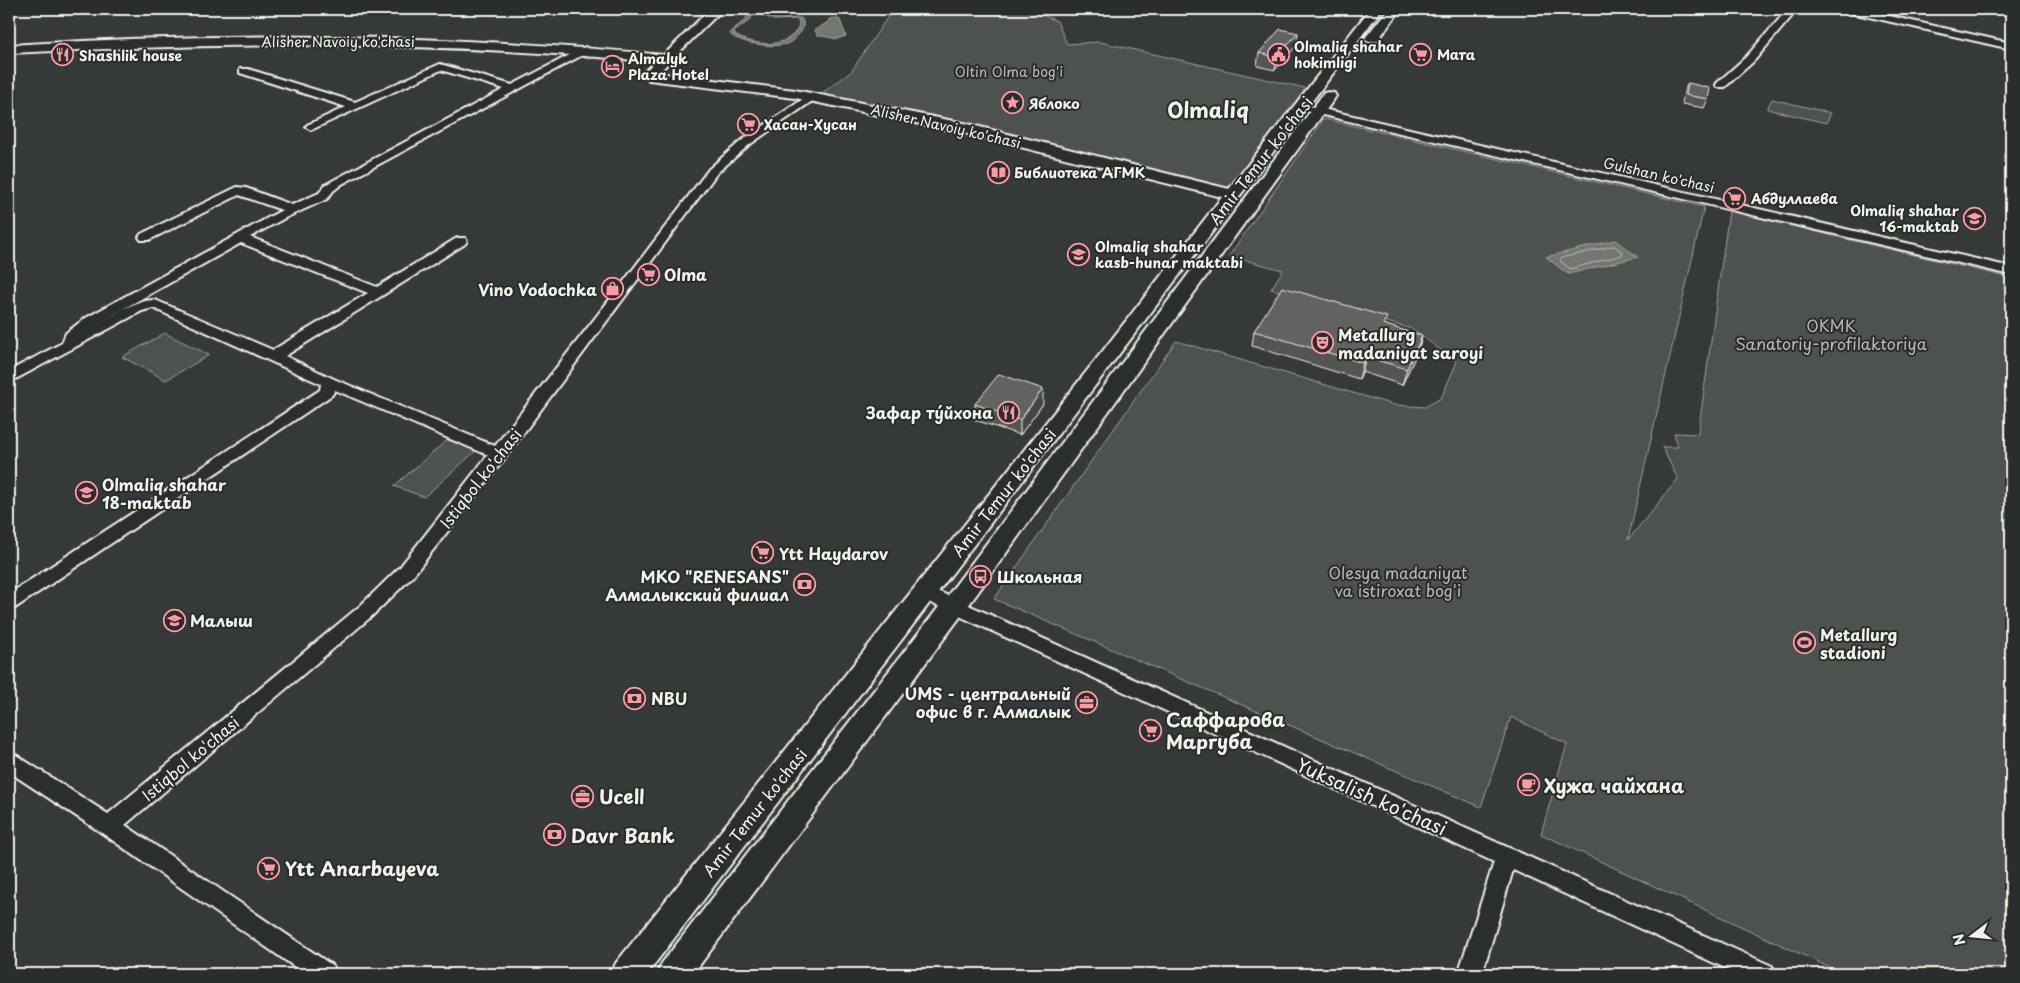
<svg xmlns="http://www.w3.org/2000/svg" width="2020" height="983" font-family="'Playpen Sans',sans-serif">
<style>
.green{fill:#4e514f;stroke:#a1a19c}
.water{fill:#757572;stroke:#a8a7a1;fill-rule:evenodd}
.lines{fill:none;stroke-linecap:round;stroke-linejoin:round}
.shore{stroke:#c1bfb9;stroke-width:1}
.street-casing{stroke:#f4f1e8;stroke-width:4}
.secondary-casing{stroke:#f4f1e8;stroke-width:4}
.street{fill:#2a2d2e;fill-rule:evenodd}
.secondary{fill:#2a2d2e;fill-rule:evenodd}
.wall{fill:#535554;stroke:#f4f1e8}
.shaded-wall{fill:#444545;stroke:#f4f1e8}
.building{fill:#616362;stroke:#f4f1e8}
.labels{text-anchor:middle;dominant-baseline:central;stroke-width:4;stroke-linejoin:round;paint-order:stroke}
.far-street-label{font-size:14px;fill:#f4f1e8;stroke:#2a2d2e}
.far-poi-label{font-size:14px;font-weight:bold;fill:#f4f1e8;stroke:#2a2d2e;text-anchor:start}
.far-park-label{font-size:14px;fill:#bab9b2;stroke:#2a2d2e}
.street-label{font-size:16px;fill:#f4f1e8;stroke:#2a2d2e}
.poi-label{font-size:16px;font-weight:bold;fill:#f4f1e8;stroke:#2a2d2e;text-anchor:start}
.park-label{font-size:16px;fill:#bab9b2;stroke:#2a2d2e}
.near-poi-label{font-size:19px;font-weight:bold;fill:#f4f1e8;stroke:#2a2d2e;text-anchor:start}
.near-street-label{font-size:19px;fill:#f4f1e8;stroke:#2a2d2e}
.far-town-label{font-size:21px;font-weight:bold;fill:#f4f1e8;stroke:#2a2d2e}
</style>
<rect width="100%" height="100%" fill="#363939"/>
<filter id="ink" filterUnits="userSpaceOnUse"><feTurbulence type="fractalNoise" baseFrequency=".02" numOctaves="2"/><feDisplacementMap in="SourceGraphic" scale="10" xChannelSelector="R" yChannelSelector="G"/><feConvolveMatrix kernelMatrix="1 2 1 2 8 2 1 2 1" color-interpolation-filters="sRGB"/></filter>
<g filter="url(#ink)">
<path class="green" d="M 893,9 L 1018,9 L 1035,12 L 1057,21 L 1067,44 L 1100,42 L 1309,89 L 1231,191 L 819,95 L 851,72 Z
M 1772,99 L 1831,113 L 1826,123 L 1767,109 Z
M 1324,119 L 1704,207 L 1628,540 L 1678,479 L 1662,447 L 1678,447 L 1674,433 L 1698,434 L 1729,211 L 2011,278 L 2011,974 L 1844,974 L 1541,834 L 1567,744 L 1511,717 L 1481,807 L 994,599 L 1176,341 L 1394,405 L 1425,407 L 1441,398 L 1457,362 L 1412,329 L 1271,289 L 1283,270 L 1229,256 Z
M 165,333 L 209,355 L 166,380 L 122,357 Z
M 447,440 L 477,450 L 424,497 L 394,486 Z"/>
<path class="water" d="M 750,13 L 761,13 L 778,19 L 801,18 C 804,21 804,27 801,32 C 797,36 794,40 789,43 C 776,49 742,44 731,35 L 730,32 L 744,21 ZM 753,14 L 759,14 L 774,20 L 798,19 L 799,25 C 790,50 753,46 735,35 L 734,32 L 750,20 Z
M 837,18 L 840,20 L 846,36 L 837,39 L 817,35 L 815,30 L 828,22 L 829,19 Z
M 1615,240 L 1638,257 L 1568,274 L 1546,257 Z"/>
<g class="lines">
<path class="shore" d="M 1614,246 L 1623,252 L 1622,255 L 1570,269 L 1560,261 L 1562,258 Z"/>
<defs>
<path id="street" d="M 1788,9 L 1798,9 L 1754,61 L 1725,87 L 1717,87 L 1716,85 L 1717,83 L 1746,57 Z
M 1842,9 L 1858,9 L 2011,43 L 2011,49 L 1847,12 Z
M 585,47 L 590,50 L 588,52 L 342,184 L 333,191 L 327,199 L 285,218 L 250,237 L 377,287 L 457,238 L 465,238 L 467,241 L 465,244 L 285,356 L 334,379 L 495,446 L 628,276 L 709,169 L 741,141 L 809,95 L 817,95 L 818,97 L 749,145 L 717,173 L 505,458 L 412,577 L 372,616 L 125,825 L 333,966 L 337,974 L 305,974 L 102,833 L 9,772 L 9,752 L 16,755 L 108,814 L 360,606 L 400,567 L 488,455 L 335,390 L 332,395 L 15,608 L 9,610 L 9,594 L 320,390 L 321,384 L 153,308 L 142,311 L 14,380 L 9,382 L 9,371 L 62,343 L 66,333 L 84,319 L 282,210 L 239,195 L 149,240 L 141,240 L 139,237 L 141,234 L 237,187 L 246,188 L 292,205 L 319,193 L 325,185 L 334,180 L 504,89 L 441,70 L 311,130 L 306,127 L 307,125 L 346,107 L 240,73 L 240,69 L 248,69 L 355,102 L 440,64 L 512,85 ZM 241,243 L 368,293 L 273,350 L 155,300 C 132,300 111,317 91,327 Z
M 1301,104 L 2011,267 L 2011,275 L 1297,109 L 1296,107 L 1297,105 Z
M 924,585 L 1772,966 L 1776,974 L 1738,974 L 1513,870 L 1482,974 L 1458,974 L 1494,862 L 918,597 L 915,592 L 918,587 Z"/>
<path id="secondary" d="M 710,9 L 723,9 L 658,73 L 795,90 L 964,123 L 1229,189 L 1370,9 L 1382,9 L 647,974 L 611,974 L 616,963 L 1102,352 L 1222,197 L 964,133 L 795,98 L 649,80 L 644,72 L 655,62 C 439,41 225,42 9,53 L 9,45 C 227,31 446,34 664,55 Z
M 1388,9 L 1401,9 L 1377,41 L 1367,41 L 1365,38 Z
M 1329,92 L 1334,93 L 1336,96 L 1334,99 L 963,613 L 693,974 L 657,974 L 662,963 L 945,599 L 1324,93 Z"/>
</defs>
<use href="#street" class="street-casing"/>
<use href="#secondary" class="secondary-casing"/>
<use href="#street" class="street"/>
<use href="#secondary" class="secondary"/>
</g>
<path class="wall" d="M 1296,46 L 1275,70 L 1257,66 L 1259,53 Z
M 1688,83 L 1708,99 L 1704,108 L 1682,104 L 1684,92 Z
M 1385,325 L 1422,336 L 1418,351 L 1402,385 L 1362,372 L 1359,379 L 1252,346 L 1254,331 Z
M 975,404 L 1043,404 L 1020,435 L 975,420 Z"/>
<path class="shaded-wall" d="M 1298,33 L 1296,46 L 1275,70 L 1277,57 Z
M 1422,336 L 1418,351 L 1402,385 L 1407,369 Z
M 1366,357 L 1362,372 L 1359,379 L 1363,363 Z
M 1043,389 L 1043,404 L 1020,435 L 1020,420 Z"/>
<path class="building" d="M 1280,29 L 1298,33 L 1277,57 L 1259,53 Z
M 1688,83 L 1710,88 L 1708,99 L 1686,95 Z
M 1282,287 L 1387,317 L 1383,324 L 1422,336 L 1407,369 L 1366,357 L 1363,363 L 1254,331 Z
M 999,374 L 1043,389 L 1020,420 L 975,404 Z"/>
</g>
<defs>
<symbol id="civic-ring" viewBox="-11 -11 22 22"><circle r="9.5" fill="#2a2d2e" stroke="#ff9aa2" stroke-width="1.5"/><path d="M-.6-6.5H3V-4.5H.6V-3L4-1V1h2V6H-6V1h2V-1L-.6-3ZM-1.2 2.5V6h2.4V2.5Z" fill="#ff9aa2"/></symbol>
<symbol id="supermarket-ring" viewBox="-11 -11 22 22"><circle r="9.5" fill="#2a2d2e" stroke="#ff9aa2" stroke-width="1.5"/><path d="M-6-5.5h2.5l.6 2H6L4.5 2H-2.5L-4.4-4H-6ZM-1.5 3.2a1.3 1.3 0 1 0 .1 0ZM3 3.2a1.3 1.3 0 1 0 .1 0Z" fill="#ff9aa2"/></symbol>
<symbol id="restaurant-ring" viewBox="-11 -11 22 22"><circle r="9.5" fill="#2a2d2e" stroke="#ff9aa2" stroke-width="1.5"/><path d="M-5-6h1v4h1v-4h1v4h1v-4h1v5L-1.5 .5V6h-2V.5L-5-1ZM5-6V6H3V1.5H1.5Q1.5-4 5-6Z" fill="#ff9aa2"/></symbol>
<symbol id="hotel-ring" viewBox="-11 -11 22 22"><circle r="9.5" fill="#2a2d2e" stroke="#ff9aa2" stroke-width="1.5"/><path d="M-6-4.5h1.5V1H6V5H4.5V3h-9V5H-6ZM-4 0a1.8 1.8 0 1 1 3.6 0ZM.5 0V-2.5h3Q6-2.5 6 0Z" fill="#ff9aa2"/></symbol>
<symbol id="sight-ring" viewBox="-11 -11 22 22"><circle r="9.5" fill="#2a2d2e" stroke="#ff9aa2" stroke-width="1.5"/><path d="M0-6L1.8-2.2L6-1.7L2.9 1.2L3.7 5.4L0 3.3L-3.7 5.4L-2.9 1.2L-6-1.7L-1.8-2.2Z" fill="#ff9aa2"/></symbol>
<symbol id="library-ring" viewBox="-11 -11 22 22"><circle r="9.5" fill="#2a2d2e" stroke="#ff9aa2" stroke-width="1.5"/><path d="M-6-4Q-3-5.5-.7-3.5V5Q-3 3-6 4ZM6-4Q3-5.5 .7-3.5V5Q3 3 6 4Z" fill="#ff9aa2"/></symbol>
<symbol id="school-ring" viewBox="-11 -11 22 22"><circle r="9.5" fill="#2a2d2e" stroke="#ff9aa2" stroke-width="1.5"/><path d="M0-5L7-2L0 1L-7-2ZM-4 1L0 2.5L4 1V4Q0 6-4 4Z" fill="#ff9aa2"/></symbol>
<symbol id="shop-ring" viewBox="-11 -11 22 22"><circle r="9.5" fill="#2a2d2e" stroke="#ff9aa2" stroke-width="1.5"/><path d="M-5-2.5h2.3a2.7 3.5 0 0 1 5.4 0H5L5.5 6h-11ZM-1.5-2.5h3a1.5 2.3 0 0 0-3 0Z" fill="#ff9aa2"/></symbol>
<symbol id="theatre-ring" viewBox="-11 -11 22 22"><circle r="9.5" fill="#2a2d2e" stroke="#ff9aa2" stroke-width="1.5"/><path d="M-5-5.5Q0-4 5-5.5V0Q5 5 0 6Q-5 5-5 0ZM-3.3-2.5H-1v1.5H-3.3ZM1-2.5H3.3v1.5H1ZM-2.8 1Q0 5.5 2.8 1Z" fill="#ff9aa2"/></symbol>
<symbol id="bus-ring" viewBox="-11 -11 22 22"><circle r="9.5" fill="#2a2d2e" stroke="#ff9aa2" stroke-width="1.5"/><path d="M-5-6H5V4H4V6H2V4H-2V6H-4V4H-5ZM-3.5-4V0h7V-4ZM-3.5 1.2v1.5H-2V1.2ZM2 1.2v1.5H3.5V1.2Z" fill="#ff9aa2"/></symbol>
<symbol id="bank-ring" viewBox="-11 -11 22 22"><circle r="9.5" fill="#2a2d2e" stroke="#ff9aa2" stroke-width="1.5"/><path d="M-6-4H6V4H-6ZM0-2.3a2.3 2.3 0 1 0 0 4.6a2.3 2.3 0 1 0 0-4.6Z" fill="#ff9aa2"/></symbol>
<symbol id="stadium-ring" viewBox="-11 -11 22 22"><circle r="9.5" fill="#2a2d2e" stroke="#ff9aa2" stroke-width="1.5"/><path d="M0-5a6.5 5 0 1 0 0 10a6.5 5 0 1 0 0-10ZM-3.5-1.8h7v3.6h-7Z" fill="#ff9aa2"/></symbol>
<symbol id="office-ring" viewBox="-11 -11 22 22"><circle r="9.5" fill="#2a2d2e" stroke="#ff9aa2" stroke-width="1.5"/><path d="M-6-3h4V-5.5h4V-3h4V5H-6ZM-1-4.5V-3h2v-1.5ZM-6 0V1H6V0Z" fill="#ff9aa2"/></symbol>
<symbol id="cafe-ring" viewBox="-11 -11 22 22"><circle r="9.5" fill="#2a2d2e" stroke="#ff9aa2" stroke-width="1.5"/><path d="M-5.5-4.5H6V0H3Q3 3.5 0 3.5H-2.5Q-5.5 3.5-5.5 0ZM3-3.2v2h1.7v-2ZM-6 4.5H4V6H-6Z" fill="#ff9aa2"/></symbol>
</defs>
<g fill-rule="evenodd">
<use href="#civic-ring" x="1266" y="42" width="25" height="25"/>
<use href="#supermarket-ring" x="1408" y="42" width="25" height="25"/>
<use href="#restaurant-ring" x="50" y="42" width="25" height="25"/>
<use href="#hotel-ring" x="600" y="54" width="25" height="25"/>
<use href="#sight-ring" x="1000" y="90" width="25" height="25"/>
<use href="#supermarket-ring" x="736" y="112" width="25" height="25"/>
<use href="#library-ring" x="986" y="160" width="25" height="25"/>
<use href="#supermarket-ring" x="1722" y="186" width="25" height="25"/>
<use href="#school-ring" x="1962" y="206" width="25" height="25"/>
<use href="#school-ring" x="1066" y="242" width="25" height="25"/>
<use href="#supermarket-ring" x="636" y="262" width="25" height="25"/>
<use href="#shop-ring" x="600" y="276" width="25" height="25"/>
<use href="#theatre-ring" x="1310" y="330" width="25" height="25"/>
<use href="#restaurant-ring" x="996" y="400" width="25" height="25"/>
<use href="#school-ring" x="74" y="480" width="25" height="25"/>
<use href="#supermarket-ring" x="750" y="540" width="25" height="25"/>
<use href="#bus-ring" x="968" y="564" width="25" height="25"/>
<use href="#bank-ring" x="792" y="572" width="25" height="25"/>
<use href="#school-ring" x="162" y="608" width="25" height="25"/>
<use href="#stadium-ring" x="1792" y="630" width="25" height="25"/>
<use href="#bank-ring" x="622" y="686" width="25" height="25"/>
<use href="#office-ring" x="1074" y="690" width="25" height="25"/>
<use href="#supermarket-ring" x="1138" y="718" width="25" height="25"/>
<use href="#cafe-ring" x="1516" y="772" width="25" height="25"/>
<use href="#office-ring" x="570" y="784" width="25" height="25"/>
<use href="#bank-ring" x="542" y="822" width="25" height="25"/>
<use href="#supermarket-ring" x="256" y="856" width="25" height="25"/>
</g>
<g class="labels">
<g class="far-street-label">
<text x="338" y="41">Alisher Navoiy ko'chasi</text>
<text transform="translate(946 126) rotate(13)">Alisher Navoiy ko'chasi</text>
<text transform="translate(1659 175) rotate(13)">Gulshan ko'chasi</text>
</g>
<g class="far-poi-label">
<text x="1294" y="46">Olmaliq shahar<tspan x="1294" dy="16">hokimligi</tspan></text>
<text x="1437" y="54">Мата</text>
<text x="79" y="55">Shashlik house</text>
<text x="628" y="58">Almalyk<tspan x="628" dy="16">Plaza Hotel</tspan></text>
<text x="1029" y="103">Яблоко</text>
<text x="764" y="124">Хасан-Хусан</text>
<text x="1014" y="172">Библиотека АГМК</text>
<text x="1751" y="198">Абдуллаева</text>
<text x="1959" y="210" text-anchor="end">Olmaliq shahar<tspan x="1959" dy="16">16-maktab</tspan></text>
<text x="1095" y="246">Olmaliq shahar<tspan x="1095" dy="16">kasb-hunar maktabi</tspan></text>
</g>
<g class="far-park-label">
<text x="1009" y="71">Oltin Olma bog'i</text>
</g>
<g class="street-label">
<text transform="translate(1260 160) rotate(-52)">Amir Temur ko'chasi</text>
<text transform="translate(480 478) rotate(-52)">Istiqbol ko'chasi</text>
<text transform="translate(1003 492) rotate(-52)">Amir Temur ko'chasi</text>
<text transform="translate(190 758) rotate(-40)">Istiqbol ko'chasi</text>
<text transform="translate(754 812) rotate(-52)">Amir Temur ko'chasi</text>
</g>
<g class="poi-label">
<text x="664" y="274">Olma</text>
<text x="597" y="289" text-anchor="end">Vino Vodochka</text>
<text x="1338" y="334">Metallurg<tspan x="1338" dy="18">madaniyat saroyi</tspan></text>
<text x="993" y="412" text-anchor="end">Зафар тýйхона</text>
<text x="102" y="484">Olmaliq shahar<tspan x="102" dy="18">18-maktab</tspan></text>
<text x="779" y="553">Ytt Haydarov</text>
<text x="789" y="576" text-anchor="end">МКО "RENESANS"<tspan x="789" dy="18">Алмалыкский филиал</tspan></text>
<text x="997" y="576">Школьная</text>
<text x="190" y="620">Малыш</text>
<text x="1820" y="634">Metallurg<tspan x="1820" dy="18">stadioni</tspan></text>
<text x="1071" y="693" text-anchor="end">UMS - центральный<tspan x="1071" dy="18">офис в г. Алмалык</tspan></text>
<text x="651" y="698">NBU</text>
</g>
<g class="park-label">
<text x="1831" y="325">OKMK<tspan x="1831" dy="18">Sanatoriy-profilaktoriya</tspan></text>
<text x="1398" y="572">Olesya madaniyat<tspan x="1398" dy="18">va istiroxat bog'i</tspan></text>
</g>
<g class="near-poi-label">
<text x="1166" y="719">Саффарова<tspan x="1166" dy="22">Маргуба</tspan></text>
<text x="1544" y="785">Хужа чайхана</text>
<text x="599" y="796">Ucell</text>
<text x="571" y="835">Davr Bank</text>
<text x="285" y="868">Ytt Anarbayeva</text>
</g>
<g class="near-street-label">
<text transform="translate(1372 796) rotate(24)">Yuksalish ko'chasi</text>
</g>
<g class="far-town-label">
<text x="1208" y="109">Olmaliq</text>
</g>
</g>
<rect width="2020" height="983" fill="none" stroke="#2a2d2e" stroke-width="30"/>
<rect x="15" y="15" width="1990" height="953" fill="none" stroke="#f4f1e8" stroke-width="2" filter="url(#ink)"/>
<g transform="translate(1972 936) rotate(254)" stroke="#2a2d2e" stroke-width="4" paint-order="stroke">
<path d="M0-4L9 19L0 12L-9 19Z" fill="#f4f1e8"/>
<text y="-8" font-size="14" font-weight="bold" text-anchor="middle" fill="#f4f1e8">N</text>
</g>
</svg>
